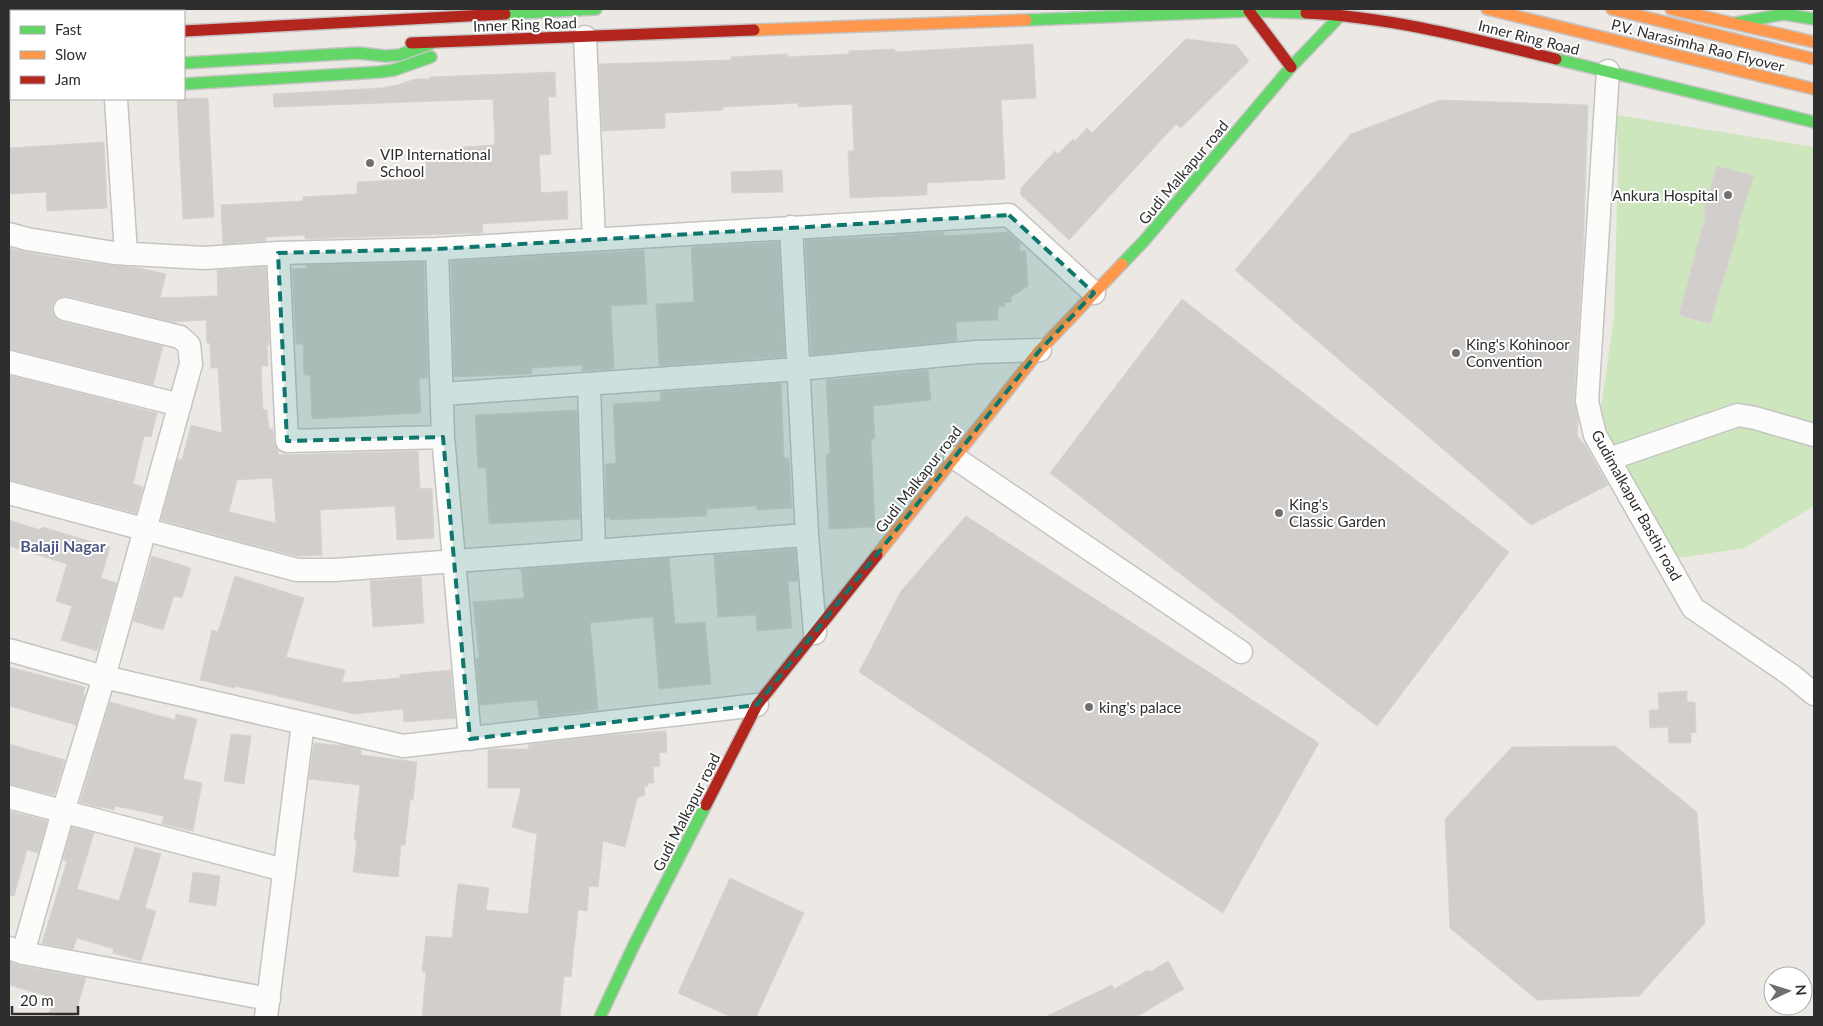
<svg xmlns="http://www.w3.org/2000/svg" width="1823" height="1026" font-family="Lato,sans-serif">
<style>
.green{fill:#cee6be}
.building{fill:#d1cecb;stroke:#d7d4d0;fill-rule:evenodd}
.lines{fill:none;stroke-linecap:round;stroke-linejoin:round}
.street-casing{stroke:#c5c4c5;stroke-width:25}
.fast-casing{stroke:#c5c4c5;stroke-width:14}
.slow-casing{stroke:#c5c4c5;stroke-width:14}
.jam-casing{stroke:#c5c4c5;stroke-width:14}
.street{stroke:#fcfcfb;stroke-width:22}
.fast{stroke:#63d668;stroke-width:11}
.slow{stroke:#ff974d;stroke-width:11}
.jam{stroke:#b3261e;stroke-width:11}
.marked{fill:#0f766e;fill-opacity:0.2;stroke:#0f766e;stroke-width:4;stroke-dasharray:10 6;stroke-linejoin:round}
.poi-dot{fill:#706f6e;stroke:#fff;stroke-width:2}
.labels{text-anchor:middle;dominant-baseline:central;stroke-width:4;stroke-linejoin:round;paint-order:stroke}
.street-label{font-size:15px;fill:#2e2e2e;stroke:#fff}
.poi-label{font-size:15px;fill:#2e2e2e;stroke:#fff;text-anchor:start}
.neighbourhood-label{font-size:16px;font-weight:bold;fill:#4d5680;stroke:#fff}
</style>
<rect width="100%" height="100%" fill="#ece8e4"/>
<path class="green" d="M 1617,115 L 1814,147 L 1814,506 L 1744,548 L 1666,560 L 1599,423 L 1614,316 L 1618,169 Z"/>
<path class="building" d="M 1186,39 L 1236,45 L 1249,61 L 1181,128 L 1176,124 L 1069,240 L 1021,195 L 1021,188 L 1055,151 L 1058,154 L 1073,139 L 1075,141 L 1087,128 L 1092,133 Z
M 1033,44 L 1036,98 L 1001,100 L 1005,179 L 927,183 L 927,195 L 850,198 L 848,151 L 854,151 L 852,104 L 798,107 L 798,103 L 723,107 L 723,110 L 665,113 L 665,128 L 602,131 L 599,64 L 731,60 L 731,57 L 788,54 L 788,57 L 849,54 L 849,51 L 895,49 L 895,52 Z
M 555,72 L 556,97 L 548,97 L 551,154 L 539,155 L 541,193 L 567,191 L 568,219 L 482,224 L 483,233 L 305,239 L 305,235 L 266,237 L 266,241 L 223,244 L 221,205 L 303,201 L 303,197 L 357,194 L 357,182 L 426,179 L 426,160 L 463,158 L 463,147 L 495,145 L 493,99 L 274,107 L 273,94 L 382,88 L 397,85 L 415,79 L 430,79 L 430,77 Z
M 208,98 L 214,217 L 183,219 L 177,99 Z
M 1440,100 L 1588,105 L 1583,254 L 1574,400 L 1578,419 L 1577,436 L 1585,445 L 1608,485 L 1531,525 L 1235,270 L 1351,134 Z
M 104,142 L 107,208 L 47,211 L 46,192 L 9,194 L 9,148 Z
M 1717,166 L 1754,176 L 1738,224 L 1740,224 L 1710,324 L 1679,315 L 1706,214 L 1703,214 Z
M 782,170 L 783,192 L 732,193 L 731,172 Z
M 944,232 L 944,236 L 1008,232 L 1020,243 L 1020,252 L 1026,251 L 1028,286 L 1011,297 L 1011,302 L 1004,303 L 1005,306 L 998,307 L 998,320 L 956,322 L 957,341 L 811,355 L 805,240 L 895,236 L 895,235 Z
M 779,242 L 785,357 L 659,366 L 656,304 L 694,302 L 691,247 Z
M 9,248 L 25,252 L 85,262 L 139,268 L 166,274 L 160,298 L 218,296 L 217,270 L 266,267 L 269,345 L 267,345 L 268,366 L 261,366 L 263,410 L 267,410 L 269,429 L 273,429 L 274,442 L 278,450 L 279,455 L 418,451 L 420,489 L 432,488 L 434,538 L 397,540 L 395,506 L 320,510 L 322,555 L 296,556 L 161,520 L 178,459 L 182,460 L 191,425 L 222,433 L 218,368 L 211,368 L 210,343 L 207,343 L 206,320 L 172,322 L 68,296 L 61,297 L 55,300 L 52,305 L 52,312 L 56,318 L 61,322 L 163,346 L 153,385 L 9,349 ZM 272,478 L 276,523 L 229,512 L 237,480 Z
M 644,250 L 647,304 L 611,306 L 614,369 L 582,371 L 582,365 L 532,368 L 532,374 L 454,377 L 451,261 Z
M 424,262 L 428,378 L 419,379 L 421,413 L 312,419 L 310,375 L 304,375 L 303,344 L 296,344 L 292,269 L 307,268 L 306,265 Z
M 1182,299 L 1509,552 L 1377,726 L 1050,473 Z
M 928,370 L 931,400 L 873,406 L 875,439 L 871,439 L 875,527 L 829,529 L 826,454 L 830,454 L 826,380 Z
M 9,375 L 157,413 L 151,437 L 144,436 L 133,484 L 143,487 L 136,513 L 9,480 Z
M 781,383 L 784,458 L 789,458 L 792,508 L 757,510 L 757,506 L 707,509 L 707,516 L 610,520 L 610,518 L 606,518 L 605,464 L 616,463 L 613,404 L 661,401 L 660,392 Z
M 577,410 L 580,519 L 489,524 L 486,468 L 478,468 L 475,415 Z
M 966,516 L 1319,743 L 1223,913 L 859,672 L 901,591 Z
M 9,520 L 40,530 L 42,527 L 110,547 L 101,578 L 117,583 L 97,651 L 61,640 L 72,606 L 56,601 L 67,564 L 9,546 Z
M 795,549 L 798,581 L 788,582 L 792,628 L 757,631 L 756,615 L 718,617 L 714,555 Z
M 152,556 L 191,568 L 182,598 L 174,596 L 163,630 L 133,621 Z
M 669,558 L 675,624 L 705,622 L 711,684 L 659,689 L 653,617 L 590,623 L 598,710 L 539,717 L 537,700 L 480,705 L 476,658 L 479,658 L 473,602 L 524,598 L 521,569 Z
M 235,576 L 304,598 L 286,657 L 345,670 L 342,683 L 400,678 L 400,675 L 451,670 L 455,718 L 404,722 L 403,709 L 354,714 L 235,686 L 235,688 L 200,680 L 212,630 L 218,632 Z
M 421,577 L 424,623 L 373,627 L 370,581 Z
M 9,667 L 85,687 L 83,695 L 85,695 L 76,725 L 9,706 Z
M 1687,691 L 1687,702 L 1695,702 L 1696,732 L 1691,733 L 1691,743 L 1669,743 L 1668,727 L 1650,728 L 1649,710 L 1659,710 L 1658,693 Z
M 110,702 L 175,720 L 176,714 L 197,719 L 183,779 L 202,783 L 193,831 L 162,824 L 164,816 L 115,806 L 114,810 L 102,807 L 102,808 L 80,802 Z
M 666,731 L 667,752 L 659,753 L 660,766 L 653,767 L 654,783 L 648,783 L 648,786 L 644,787 L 645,795 L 637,798 L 625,847 L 603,841 L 598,887 L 589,886 L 587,911 L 578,910 L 571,977 L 564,976 L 560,1017 L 422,1017 L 426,972 L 422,972 L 426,936 L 452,938 L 458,884 L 489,888 L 486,910 L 528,914 L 537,834 L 512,827 L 521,788 L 488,788 L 488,749 L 529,749 L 528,745 L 600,736 Z
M 231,734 L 251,736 L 244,784 L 224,781 Z
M 314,743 L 346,746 L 361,750 L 361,755 L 417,762 L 413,800 L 410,800 L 405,845 L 401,845 L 398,877 L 353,872 L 357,840 L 354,840 L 360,785 L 309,779 Z
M 9,744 L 65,760 L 54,795 L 9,784 Z
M 1615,746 L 1697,812 L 1705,923 L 1639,996 L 1537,1000 L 1450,928 L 1445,819 L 1512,747 Z
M 9,811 L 47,821 L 38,853 L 27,850 L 14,896 L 9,895 Z
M 72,827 L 94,833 L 77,889 L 119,901 L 135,847 L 161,854 L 145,908 L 156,911 L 141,961 L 113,953 L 114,949 L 77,938 L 73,949 L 42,943 L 67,861 L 63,860 Z
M 193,872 L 220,876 L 216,906 L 189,902 Z
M 730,878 L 804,913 L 756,1017 L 731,1017 L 678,993 Z
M 1168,961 L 1184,989 L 1136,1017 L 1045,1017 L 1112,985 L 1114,989 L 1148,970 L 1150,972 Z
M 9,962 L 21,966 L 86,978 L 74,1017 L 61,1017 L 49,1014 L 54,998 L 9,985 Z"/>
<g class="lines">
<defs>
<path id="street" d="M 585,37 L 594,239
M 1608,71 L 1587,401 L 1595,435 L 1693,608 L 1791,675 L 1814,694
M 116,99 L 126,254
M 791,227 L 807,535 L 815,633
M 9,234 L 27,239 L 114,253 L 204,258 L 278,253 L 437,249 L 1009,215 L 1094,293
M 437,249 L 443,437 L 470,739
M 278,253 L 287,441 L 443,437
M 9,362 L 180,405
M 589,384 L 594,550
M 443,394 L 799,369 L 976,352 L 1040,350
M 955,458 L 1241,652
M 1609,459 L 1738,415 L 1755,418 L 1814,435
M 9,493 L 297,570 L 335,570 L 807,535
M 9,650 L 104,677 L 403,746 L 757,705
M 9,797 L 284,870
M 9,948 L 23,953 L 63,812 L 104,677 L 191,364 L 189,345 L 180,337 L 65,309
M 23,953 L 269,999
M 266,1017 L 303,723"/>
<path id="fast" d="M 36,11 L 82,9
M 505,14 L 596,9
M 1026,20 L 1249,11 L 1306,13
M 1736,23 L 1784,14 L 1814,19
M 9,41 L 11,41
M 1556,59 L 1814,122
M 184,63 L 358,53 L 385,56 L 399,55 L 435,42
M 184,84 L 380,72 L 394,70 L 431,57
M 9,92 L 11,92
M 1122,264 L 1144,241 L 1291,67 L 1341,15
M 600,1017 L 635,943 L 706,805"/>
<path id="slow" d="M 1487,9 L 1814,89
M 1612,9 L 1814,59
M 1671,9 L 1814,42
M 754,30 L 1026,20
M 877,555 L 1040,350 L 1122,264"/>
<path id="jam" d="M 1249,11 L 1291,67
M 9,13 L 11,13
M 1306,13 C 1391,17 1474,39 1556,59
M 184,31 L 505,14
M 411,43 L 754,30
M 9,72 L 11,72
M 706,805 L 757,705 L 877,555"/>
</defs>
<use href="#street" class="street-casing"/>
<use href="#fast" class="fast-casing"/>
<use href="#slow" class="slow-casing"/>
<use href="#jam" class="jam-casing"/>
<use href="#street" class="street"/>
<use href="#fast" class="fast"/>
<use href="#slow" class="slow"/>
<use href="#jam" class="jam"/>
</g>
<path class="marked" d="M 1009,215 L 1094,293 L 1040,350 L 757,705 L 470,739 L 443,437 L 287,441 L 278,253 L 437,249 Z"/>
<g class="poi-dot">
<circle cx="370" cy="163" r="5"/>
<circle cx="1728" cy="195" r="5"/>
<circle cx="1456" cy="353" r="5"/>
<circle cx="1279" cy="513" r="5"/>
<circle cx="1089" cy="707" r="5"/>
</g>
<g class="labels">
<g class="street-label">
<text transform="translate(525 24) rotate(-2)">Inner Ring Road</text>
<text transform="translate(1529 37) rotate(14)">Inner Ring Road</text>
<text transform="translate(1698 45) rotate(14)">P.V. Narasimha Rao Flyover</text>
<text transform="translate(1183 172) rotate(-50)">Gudi Malkapur road</text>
<text transform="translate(918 479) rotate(-52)">Gudi Malkapur road</text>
<text transform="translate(1637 505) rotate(61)">Gudimalkapur Basthi road</text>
<text transform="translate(686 812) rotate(-63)">Gudi Malkapur road</text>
</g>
<g class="poi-label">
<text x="380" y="154">VIP International<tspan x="380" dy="17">School</tspan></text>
<text x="1718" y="195" text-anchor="end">Ankura Hospital</text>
<text x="1466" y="344">King's Kohinoor<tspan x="1466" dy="17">Convention</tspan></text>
<text x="1289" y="504">King's<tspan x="1289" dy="17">Classic Garden</tspan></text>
<text x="1099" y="707">king's palace</text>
</g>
<g class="neighbourhood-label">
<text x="63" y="545">Balaji Nagar</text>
</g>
</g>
<rect width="1823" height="1026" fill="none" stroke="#2e2e2e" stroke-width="20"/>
<rect x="10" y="10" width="175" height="90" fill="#ffffff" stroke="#ababab"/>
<rect x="20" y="26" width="25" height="8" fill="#63d668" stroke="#ababab"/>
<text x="55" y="35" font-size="15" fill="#2e2e2e">Fast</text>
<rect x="20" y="51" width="25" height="8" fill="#ff974d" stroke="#ababab"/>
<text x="55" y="60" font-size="15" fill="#2e2e2e">Slow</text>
<rect x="20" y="76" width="25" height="8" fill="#b3261e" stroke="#ababab"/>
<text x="55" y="85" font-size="15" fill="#2e2e2e">Jam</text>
<g transform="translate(1788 991) rotate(86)"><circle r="24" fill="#ffffff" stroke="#ababab"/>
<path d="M0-4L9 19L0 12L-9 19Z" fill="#706f6e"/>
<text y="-8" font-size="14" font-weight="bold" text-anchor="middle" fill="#2e2e2e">N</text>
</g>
<path d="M12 1006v8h66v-8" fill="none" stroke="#2e2e2e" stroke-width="2.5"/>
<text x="20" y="1006" font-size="15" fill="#2e2e2e" stroke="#ffffff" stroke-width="4" paint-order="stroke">20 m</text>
</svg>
